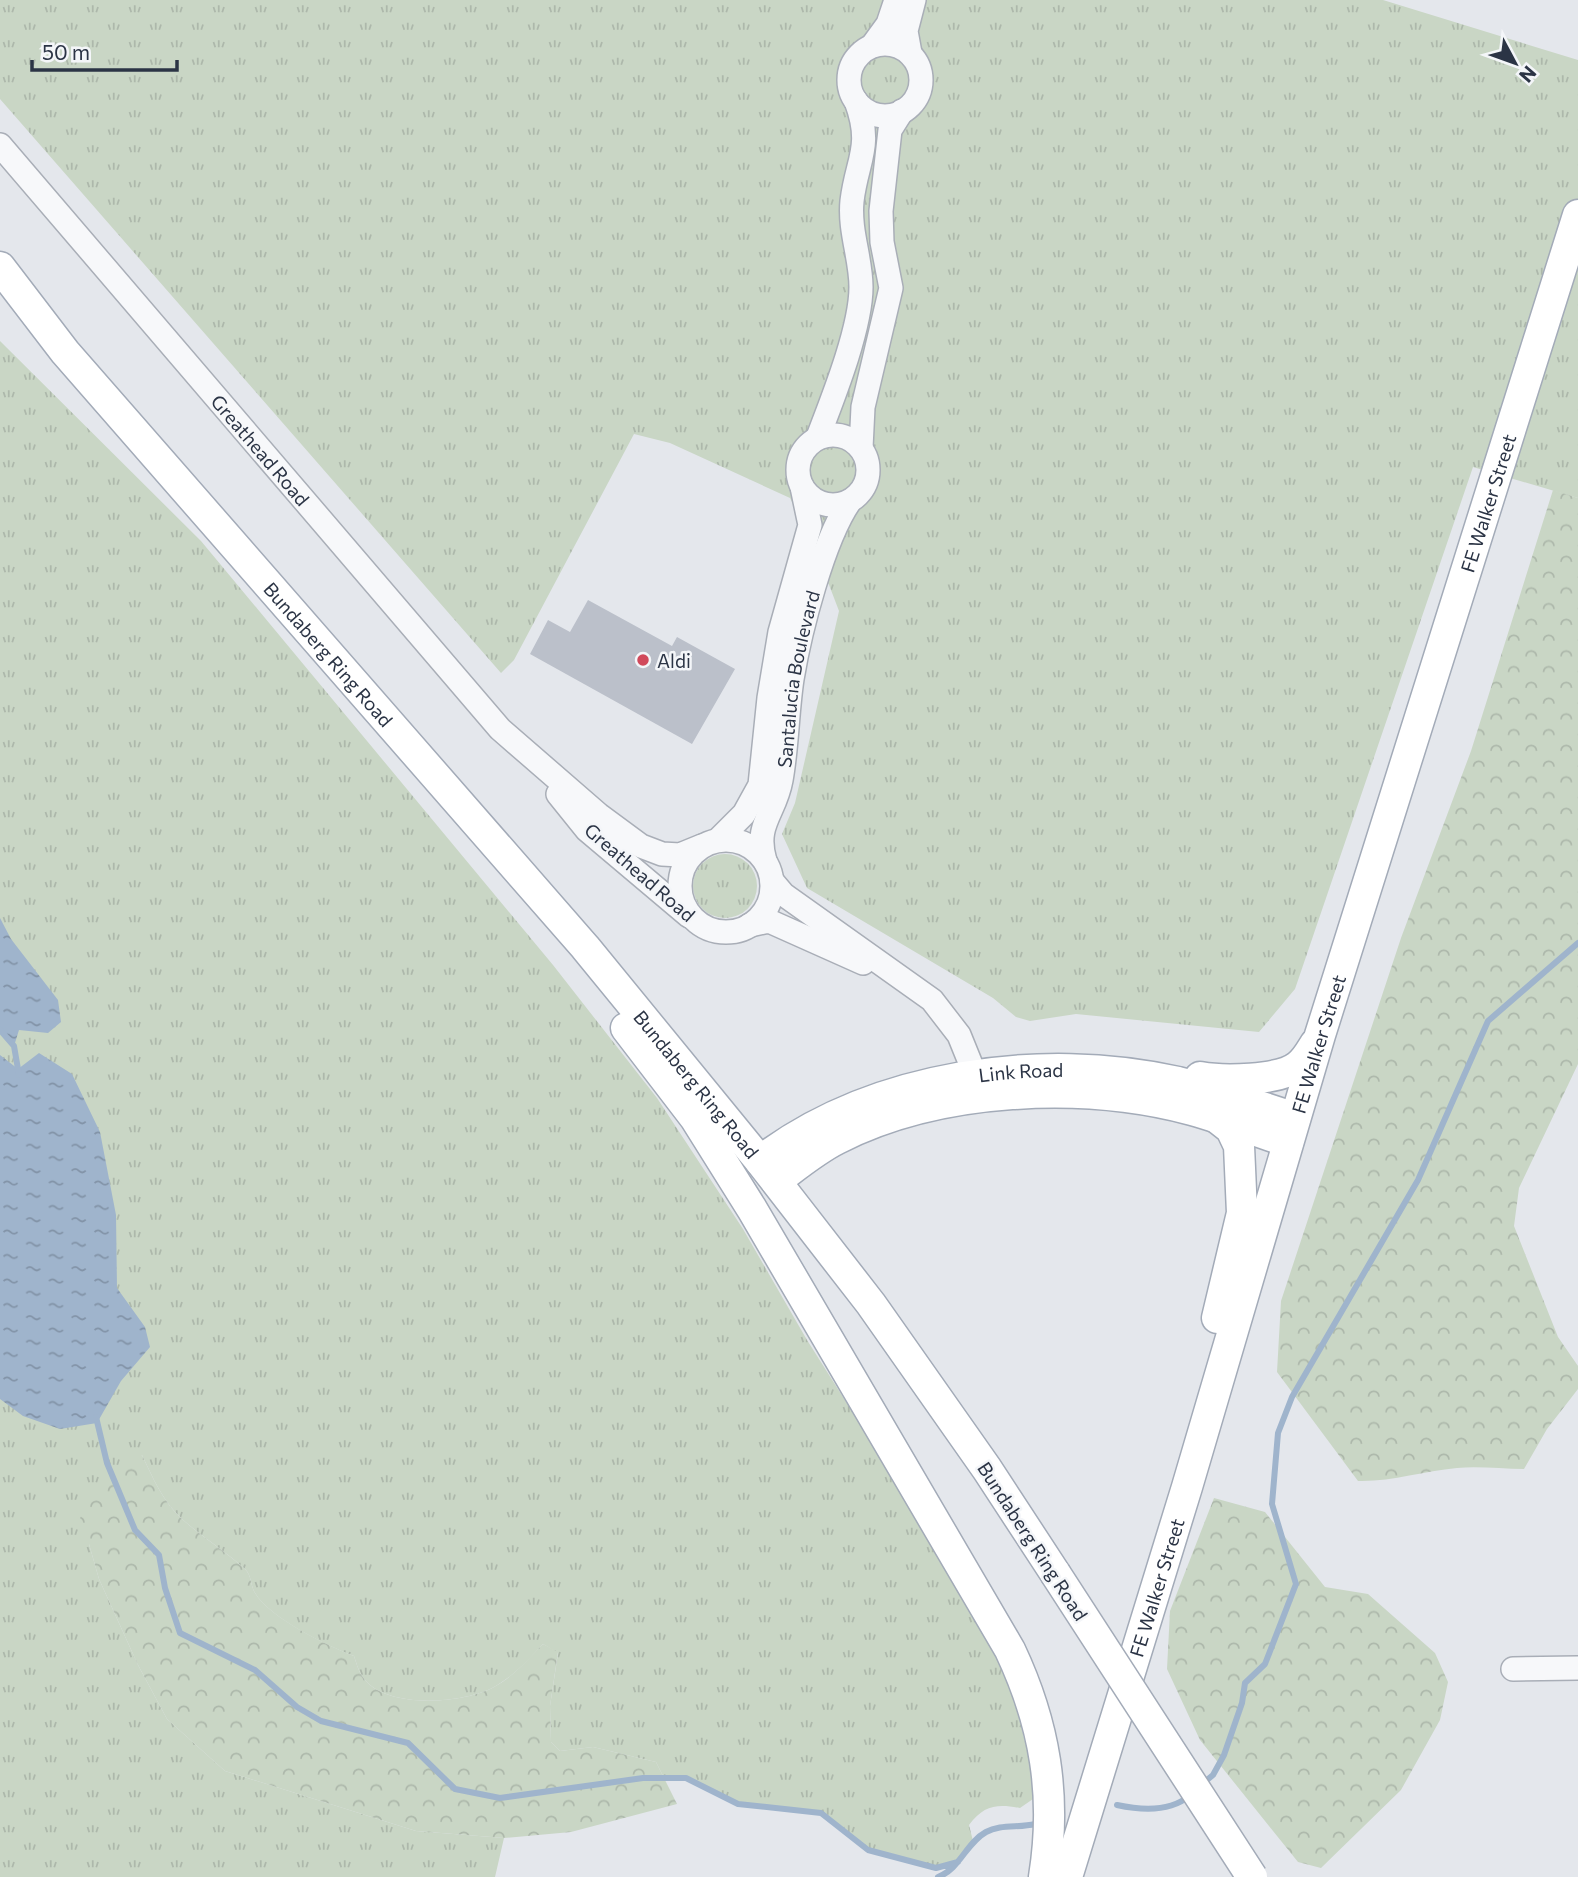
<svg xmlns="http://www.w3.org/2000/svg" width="1578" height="1877" font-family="Commissioner,sans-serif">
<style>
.grass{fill:url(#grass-tufts)}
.forest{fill:url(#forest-crowns)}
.water{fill:url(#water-ripples)}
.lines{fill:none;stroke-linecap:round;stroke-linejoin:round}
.stream{stroke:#9fb4cc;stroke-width:6}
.building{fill:#bbc0ca}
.minor-casing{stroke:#a9aeb7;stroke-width:26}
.major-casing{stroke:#a3abb8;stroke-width:33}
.minor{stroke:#f7f8fa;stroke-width:23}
.major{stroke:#fff;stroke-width:30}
.major-bridge-casing{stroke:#a3abb8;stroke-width:33;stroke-linecap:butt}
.major-bridge{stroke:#fff;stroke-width:30}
.poi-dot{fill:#d1495b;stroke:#f4f6f9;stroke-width:2.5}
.labels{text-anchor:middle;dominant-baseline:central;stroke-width:5;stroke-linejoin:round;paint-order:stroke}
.street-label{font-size:19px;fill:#2b3445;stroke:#f4f6f9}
.poi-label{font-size:19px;fill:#2b3445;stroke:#f4f6f9;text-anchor:start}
</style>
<defs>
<pattern id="grass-tufts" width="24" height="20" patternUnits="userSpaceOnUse" patternTransform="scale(1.75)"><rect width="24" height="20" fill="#c9d6c5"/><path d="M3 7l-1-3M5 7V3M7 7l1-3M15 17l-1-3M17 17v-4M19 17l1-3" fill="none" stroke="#adb8ab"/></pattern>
<pattern id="forest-crowns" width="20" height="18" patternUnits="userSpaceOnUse" patternTransform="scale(1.75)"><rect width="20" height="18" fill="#c9d6c5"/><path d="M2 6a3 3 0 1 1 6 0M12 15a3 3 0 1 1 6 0" fill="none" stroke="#adb8ab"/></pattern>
<pattern id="water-ripples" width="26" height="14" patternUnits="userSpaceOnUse" patternTransform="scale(1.75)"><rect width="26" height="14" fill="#9fb4cc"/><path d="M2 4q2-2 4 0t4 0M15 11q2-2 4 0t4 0" fill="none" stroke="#8293a7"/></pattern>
</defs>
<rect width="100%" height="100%" fill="#e4e7ec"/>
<path class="grass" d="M 0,0 L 1383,0 L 1578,60 L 1578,498 L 1473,467 L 1295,989 L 1259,1032 L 1076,1014 L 1030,1021 L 1016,1017 L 993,998 L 807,888 L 782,834 L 795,803 L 839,611 L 813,543 L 790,498 L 670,443 L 634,434 L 514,660 L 501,673 L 0,99 Z
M 0,341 L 201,541 L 553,965 L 657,1098 L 743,1229 L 807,1340 L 949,1565 L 1011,1685 L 1031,1766 L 1033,1799 L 1020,1808 C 997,1804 984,1805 969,1825 L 973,1841 L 958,1862 L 936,1868 L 903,1861 L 868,1850 L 821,1813 L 738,1804 L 686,1778 L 664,1778 L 656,1762 L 593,1747 L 560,1751 L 551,1742 L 550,1706 L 558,1653 L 543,1644 C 528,1660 514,1676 494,1687 C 463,1704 384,1710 362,1676 C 358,1670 356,1662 354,1656 C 327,1646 270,1618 255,1593 C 250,1585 252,1576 245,1569 C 225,1551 202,1537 182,1519 C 163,1502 153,1478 142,1455 L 89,1544 L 99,1579 L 138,1665 L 167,1719 L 225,1771 L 416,1831 L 504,1838 L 495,1877 L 0,1877 Z
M693 886a32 32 0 1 1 64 0a32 32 0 1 1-64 0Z"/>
<path class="forest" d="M 1553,490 L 1578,498 L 1578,1064 L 1519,1188 L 1514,1226 L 1558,1337 L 1578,1366 L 1578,1389 L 1547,1429 L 1524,1469 C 1502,1469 1479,1466 1457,1468 C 1423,1471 1391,1482 1358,1481 L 1277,1372 L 1281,1301 L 1401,938 L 1471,751 Z
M 142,1455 C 153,1478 163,1502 182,1519 C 202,1537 225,1551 245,1569 C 252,1576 250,1585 255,1593 C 270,1618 328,1646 354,1656 C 356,1662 358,1670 362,1676 C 384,1710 463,1704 494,1687 C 514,1676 527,1660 543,1644 L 558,1652 L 550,1706 L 551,1742 L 560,1751 L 593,1747 L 656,1762 L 677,1804 L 571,1832 L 504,1838 L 416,1831 L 225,1771 L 167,1719 L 138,1665 L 99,1579 L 89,1544 L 79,1533 C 78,1491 112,1477 142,1455 Z
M 1214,1498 L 1265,1512 L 1325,1587 L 1368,1594 L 1435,1653 L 1448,1682 L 1440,1720 L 1401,1790 L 1321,1868 L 1298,1862 L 1200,1740 L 1167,1669 L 1170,1611 Z"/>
<path class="water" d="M 0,918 L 11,939 L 58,1000 L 61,1022 L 48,1033 L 19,1030 L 14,1046 L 0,1032 Z
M 39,1053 L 72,1074 L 100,1132 L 116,1215 L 117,1288 L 145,1327 L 150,1347 L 121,1381 L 97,1423 L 60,1429 L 23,1416 L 0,1399 L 0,1055 L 18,1069 Z"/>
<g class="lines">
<path class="stream" d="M 0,1030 L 14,1046 L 19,1075
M 96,1417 L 107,1463 L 135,1530 L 159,1555 L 165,1588 L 180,1633 L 255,1670 L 297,1707 L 321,1721 L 408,1743 L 455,1789 L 500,1798 L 643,1778 L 686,1778 L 738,1804 L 821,1813 L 868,1850 L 936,1868 L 958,1862
M 1202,1784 L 1213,1775 L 1224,1755 L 1242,1703 L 1245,1683 L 1265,1664 L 1296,1584 L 1272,1504 L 1278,1433 L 1292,1397 L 1418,1180 L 1488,1021 L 1578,943
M 1117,1805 C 1140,1810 1170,1812 1189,1796
M 938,1877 C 960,1869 966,1843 986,1832 C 1000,1824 1019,1828 1035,1824"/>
</g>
<path class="building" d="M 588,600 L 672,646 L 677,637 L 735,669 L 692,744 L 530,654 L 548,620 L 570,632 Z"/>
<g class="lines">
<defs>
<g id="minor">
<circle cx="885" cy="80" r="36"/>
<path d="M 872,46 L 888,24 L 896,0"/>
<path d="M 910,53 L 906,31 L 914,0"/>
<path id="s1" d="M 0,145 L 500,729 L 599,815 L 641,846 L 662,854 L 680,855 L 702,846"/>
<circle cx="833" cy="470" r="35"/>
<path d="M 818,437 C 833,398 861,328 861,287 C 861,258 849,231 852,201 C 857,159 873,147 856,101"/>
<path d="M 861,448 L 863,407 L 891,288 L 882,242 L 881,211 L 890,130 L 902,111"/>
<path d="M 558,794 L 587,830 L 689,916"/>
<circle cx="726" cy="886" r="46"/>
<path d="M 718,840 L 744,814 L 760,785 L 769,698 L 780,632 L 810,525 L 802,487"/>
<path id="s2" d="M 765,861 C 754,824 775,814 781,780 C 787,747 787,712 792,679 C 800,631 823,540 850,501"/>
<path d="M 772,881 L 783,894 L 932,1000 L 959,1035 L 976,1077"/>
<path d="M 750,925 L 769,921 L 863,963"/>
<path d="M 1513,1669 L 1578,1668"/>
</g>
<g id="major">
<path id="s3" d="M 0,267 L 65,352 L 585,947 L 760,1161 L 871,1304 L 987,1469 L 1055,1573"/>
<path d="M 626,1028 L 695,1118 L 752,1209 L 1010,1650 C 1045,1724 1057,1796 1044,1877"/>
<path d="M 1200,1077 C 1222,1081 1279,1081 1298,1066 C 1306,1060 1310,1052 1315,1044"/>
<path id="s4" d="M 760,1161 C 873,1075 1040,1051 1178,1082 C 1218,1092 1256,1105 1295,1118"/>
<path d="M 776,1181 C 795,1167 815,1150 837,1139 C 939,1087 1083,1081 1192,1110 C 1224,1119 1256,1131 1288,1142"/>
<path d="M 1217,1318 L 1242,1213 L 1239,1146 L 1231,1129 L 1217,1118"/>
<path id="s5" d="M 1067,1877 L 1187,1487 L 1320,1035 L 1578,215"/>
</g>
</defs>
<use href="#minor" class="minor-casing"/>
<use href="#major" class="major-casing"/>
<use href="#minor" class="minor"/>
<use href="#major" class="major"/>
<defs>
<path id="major-bridge" d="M 1055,1573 L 1252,1877"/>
</defs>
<use href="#major-bridge" class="major-bridge-casing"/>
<use href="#major-bridge" class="major-bridge"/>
</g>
<circle class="poi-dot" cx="643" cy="660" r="7"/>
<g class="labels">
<g class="street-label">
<text stroke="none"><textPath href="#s1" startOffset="401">Greathead Road</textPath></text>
<text stroke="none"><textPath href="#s5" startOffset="1437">FE Walker Street</textPath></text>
<text stroke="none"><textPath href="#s3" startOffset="508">Bundaberg Ring Road</textPath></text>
<text stroke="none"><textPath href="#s2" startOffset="187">Santalucia Boulevard</textPath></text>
<text transform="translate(640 872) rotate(41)">Greathead Road</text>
<text stroke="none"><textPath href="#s5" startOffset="870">FE Walker Street</textPath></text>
<text stroke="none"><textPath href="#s4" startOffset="280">Link Road</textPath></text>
<text stroke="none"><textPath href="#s3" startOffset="1074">Bundaberg Ring Road</textPath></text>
<text transform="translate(1033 1541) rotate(57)">Bundaberg Ring Road</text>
<text stroke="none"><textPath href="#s5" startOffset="303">FE Walker Street</textPath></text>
</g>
<g class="poi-label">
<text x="657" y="660">Aldi</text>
</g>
</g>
<g transform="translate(1515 63) rotate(131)" stroke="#f4f6f9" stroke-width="5" paint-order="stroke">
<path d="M0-5L12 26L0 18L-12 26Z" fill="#2b3445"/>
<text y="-10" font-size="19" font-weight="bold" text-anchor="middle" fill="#2b3445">N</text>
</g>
<path d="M32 60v10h145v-10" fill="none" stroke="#2b3445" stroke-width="3.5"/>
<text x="42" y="60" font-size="21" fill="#2b3445" stroke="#f4f6f9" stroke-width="5" paint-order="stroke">50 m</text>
</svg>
